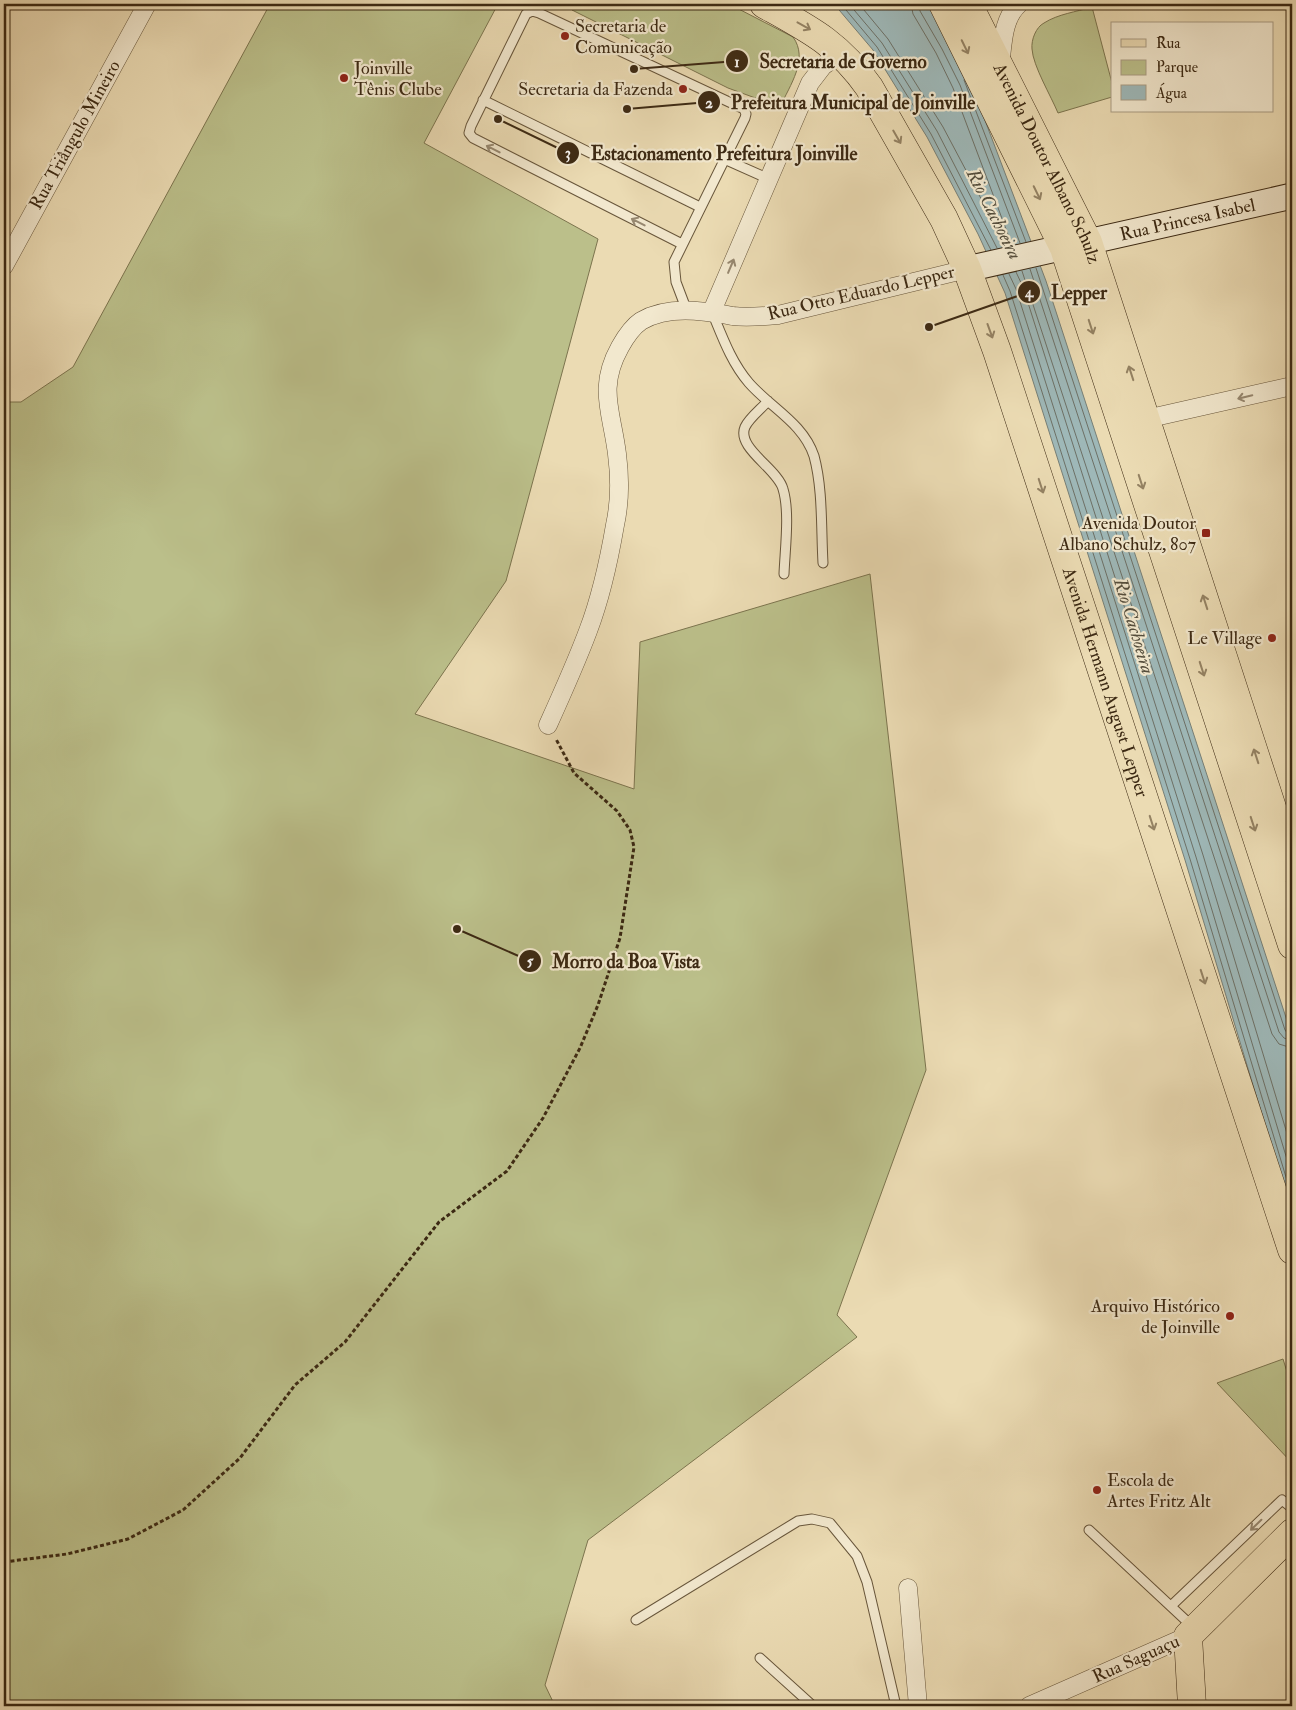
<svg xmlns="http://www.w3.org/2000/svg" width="1296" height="1710" font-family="'IM FELL Double Pica',serif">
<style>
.green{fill:#bbbf8a;stroke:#7c744e}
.water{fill:#9eb8b8;stroke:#777f76}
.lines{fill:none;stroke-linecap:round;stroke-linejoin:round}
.shore{stroke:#6d7066;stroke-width:1}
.lane-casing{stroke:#68563b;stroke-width:11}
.street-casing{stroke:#68563b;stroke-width:19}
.secondary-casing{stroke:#3c2913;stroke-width:27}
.primary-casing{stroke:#3c2913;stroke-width:29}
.path{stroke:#3c2913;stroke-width:3;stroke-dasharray:4 2.5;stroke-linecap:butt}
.lane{stroke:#f2e8ce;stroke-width:9}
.street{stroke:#f2e8ce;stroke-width:18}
.secondary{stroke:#f2e8ce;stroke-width:25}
.primary{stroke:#ebdbb3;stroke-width:28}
.oneway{stroke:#948263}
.oneway2{stroke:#978870}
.poi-dot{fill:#8f2418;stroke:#f2e8ce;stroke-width:2}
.labels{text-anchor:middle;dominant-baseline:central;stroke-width:4.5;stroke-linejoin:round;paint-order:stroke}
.poi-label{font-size:18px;fill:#3c2913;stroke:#f2e8ce;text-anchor:end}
.street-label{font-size:18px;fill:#3c2913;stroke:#f2e8ce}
.water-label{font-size:19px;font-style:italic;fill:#544d3c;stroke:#f2e8ce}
.leader{fill:none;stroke:#3c2913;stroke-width:2}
.callout-dot{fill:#3c2913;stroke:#f2e8ce;stroke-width:2}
.mark-label{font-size:15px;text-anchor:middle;font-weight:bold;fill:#fff}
.callout-label{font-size:19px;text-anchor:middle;font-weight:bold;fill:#3c2913;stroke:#f2e8ce;stroke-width:4.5;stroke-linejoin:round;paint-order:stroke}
</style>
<rect width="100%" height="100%" fill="#ebdbb3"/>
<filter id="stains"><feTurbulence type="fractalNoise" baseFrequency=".004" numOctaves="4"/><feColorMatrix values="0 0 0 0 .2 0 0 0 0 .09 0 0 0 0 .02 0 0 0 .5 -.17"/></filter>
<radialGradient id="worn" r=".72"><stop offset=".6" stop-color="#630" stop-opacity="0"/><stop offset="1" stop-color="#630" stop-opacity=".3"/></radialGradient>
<path class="green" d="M 270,4 L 498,4 L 424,143 L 598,239 L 506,581 L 415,714 L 634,789 L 640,642 L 870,574 L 926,1070 L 837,1315 L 857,1337 L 588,1540 L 545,1685 L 555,1706 L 113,1706 L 108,1701 L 99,1706 L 4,1706 L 4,402 L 21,402 L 73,367 Z
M 575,4 L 729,4 L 793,37 C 809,59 790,85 780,107 L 728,88 L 572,10 Z
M 1092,7 L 1112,83 L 1112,97 L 1058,113 C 1051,96 1033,66 1032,49 C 1031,40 1036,27 1044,23 C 1058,14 1076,12 1092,7 Z
M 1283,1359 L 1292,1388 L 1292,1463 L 1217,1383 Z"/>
<path class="water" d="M 834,4 L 929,4 L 952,44 L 970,81 L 1046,281 L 1292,1036 L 1292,1214 L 1185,860 L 1005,293 L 978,234 L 927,137 L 873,50 Z"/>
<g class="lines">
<path class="shore" d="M 841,4 L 877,47 L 931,134 L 991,250
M 849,4 L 882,43 L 937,131 L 997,248
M 859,4 L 888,39 L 943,127 L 995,225 L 1005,246
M 911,4 L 913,14 L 936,53 L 953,88 L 1012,245
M 919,4 L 920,11 L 942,49 L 960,85 L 1020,243
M 964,80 L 1026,242
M 1036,268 L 1285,1030 L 1288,1034 L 1292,1034
M 1030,269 L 1279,1032 L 1284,1038 L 1292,1041
M 1022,271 L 1272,1034 L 1279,1044 L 1292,1048
M 1016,272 L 1023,287 L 1203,855 L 1292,1150
M 1009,274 L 1016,289 L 1196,857 L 1292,1176
M 1003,275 L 1010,291 L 1190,859 L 1292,1197"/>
<defs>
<path id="lane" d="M 483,100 L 700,207
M 724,159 L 769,179
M 682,244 L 473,138 L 469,133 L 471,126 L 526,14 L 532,11 L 539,13 L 744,109 L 746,114 L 745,118 L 674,262 L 676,282 L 687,311
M 712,312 C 722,336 731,362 749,383 C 771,408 803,423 814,456 C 823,489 821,529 823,563
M 768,401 C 761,409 749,418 745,427 C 736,448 778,469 783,489 C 790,512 785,549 784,574
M 1089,1530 L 1193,1627
M 1171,1606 L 1282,1500 L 1292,1508
M 636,1620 L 798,1521 L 812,1519 L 830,1523 L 857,1556 L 867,1582 L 896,1706
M 760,1658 L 813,1706"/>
<path id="street" d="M 1000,66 C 1003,45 1002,19 1019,4
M 4,266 L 147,4
M 712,311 L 810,83 L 823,66 L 841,53
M 1146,419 L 1292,386
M 548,725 C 562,694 576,663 588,631 C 601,597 609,560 615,525 C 620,502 620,477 617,454 C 612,412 597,388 620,347 C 625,338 632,327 641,321 C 669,305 703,311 733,316 C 748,318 763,316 778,315 L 967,269
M 908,1588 L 918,1706
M 1029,1706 L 1188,1636"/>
<g id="secondary">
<path id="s1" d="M 967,269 L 1292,196"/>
</g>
<g id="primary">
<path id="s2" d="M 764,4 C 809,29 838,43 869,87 L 944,219 L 967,269 L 997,351 L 1292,1250"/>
<path d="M 943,4 L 1064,248 L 1292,945"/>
<path id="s3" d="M 968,4 L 1088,242 L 1292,869"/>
<path d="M 1192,1706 L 1188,1636 L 1292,1533"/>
</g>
</defs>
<use href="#lane" class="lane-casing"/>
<use href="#street" class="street-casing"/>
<use href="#secondary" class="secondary-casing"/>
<use href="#primary" class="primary-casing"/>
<path class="path" d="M 4,1562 L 67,1554 L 128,1539 L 183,1510 L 240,1458 L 295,1385 L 345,1342 L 439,1222 L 507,1171 L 543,1118 L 580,1048 L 598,1005 L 620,938 L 634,847 L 630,830 L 617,811 L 574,773 L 556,739"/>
<use href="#lane" class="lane"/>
<use href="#street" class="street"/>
<use href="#secondary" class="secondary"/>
<use href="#primary" class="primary"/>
</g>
<defs><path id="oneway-shaft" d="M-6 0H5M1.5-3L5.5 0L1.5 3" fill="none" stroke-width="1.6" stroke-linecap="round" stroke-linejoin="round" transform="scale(1.25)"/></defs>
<g class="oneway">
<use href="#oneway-shaft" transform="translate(804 26) rotate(29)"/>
<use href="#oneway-shaft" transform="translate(965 47) rotate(64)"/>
<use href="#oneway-shaft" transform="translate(897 137) rotate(60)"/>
<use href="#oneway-shaft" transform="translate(1037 193) rotate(64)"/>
<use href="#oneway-shaft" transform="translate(1091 327) rotate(72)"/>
<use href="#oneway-shaft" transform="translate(990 331) rotate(70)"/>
<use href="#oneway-shaft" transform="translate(1131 373) rotate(-108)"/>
<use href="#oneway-shaft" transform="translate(1141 482) rotate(72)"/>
<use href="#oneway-shaft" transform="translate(1041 486) rotate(72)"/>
<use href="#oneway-shaft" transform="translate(1205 602) rotate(-108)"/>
<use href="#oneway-shaft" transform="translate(1202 669) rotate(72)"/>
<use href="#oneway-shaft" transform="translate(1256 756) rotate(-108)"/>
<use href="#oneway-shaft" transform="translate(1152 823) rotate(72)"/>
<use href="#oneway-shaft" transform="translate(1253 824) rotate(72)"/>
<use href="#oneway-shaft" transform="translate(1203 977) rotate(72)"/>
</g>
<g class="oneway2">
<use href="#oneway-shaft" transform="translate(493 149) rotate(-153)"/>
<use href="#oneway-shaft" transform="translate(638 222) rotate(-153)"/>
<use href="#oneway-shaft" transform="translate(731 266) rotate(-67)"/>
<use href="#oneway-shaft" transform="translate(1245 397) rotate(167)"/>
<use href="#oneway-shaft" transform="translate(1256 1525) rotate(136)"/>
</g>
<g class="poi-dot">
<circle cx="565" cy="36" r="5"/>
<circle cx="344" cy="78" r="5"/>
<circle cx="683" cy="89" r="5"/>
<rect x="1201" y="528" width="10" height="10" rx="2.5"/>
<circle cx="1272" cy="638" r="5"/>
<circle cx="1230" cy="1316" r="5"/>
<circle cx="1097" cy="1490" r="5"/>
</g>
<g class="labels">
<g class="poi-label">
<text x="575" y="26" text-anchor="start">Secretaria de<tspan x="575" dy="21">Comunicação</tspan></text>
<text x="354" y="68" text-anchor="start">Joinville<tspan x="354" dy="21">Tênis Clube</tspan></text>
<text x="673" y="89">Secretaria da Fazenda</text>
<text x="1196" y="523">Avenida Doutor<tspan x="1196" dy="21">Albano Schulz, 807</tspan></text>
<text x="1262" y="638">Le Village</text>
<text x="1220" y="1306">Arquivo Histórico<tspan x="1220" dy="21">de Joinville</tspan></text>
<text x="1107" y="1480" text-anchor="start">Escola de<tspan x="1107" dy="21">Artes Fritz Alt</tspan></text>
</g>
<g class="street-label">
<text transform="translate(75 135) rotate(-61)">Rua Triângulo Mineiro</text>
<text stroke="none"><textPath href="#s3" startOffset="178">Avenida Doutor Albano Schulz</textPath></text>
<text stroke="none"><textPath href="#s1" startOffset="226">Rua Princesa Isabel</textPath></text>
<text transform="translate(861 293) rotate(-13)">Rua Otto Eduardo Lepper</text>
<text stroke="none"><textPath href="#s2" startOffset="778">Avenida Hermann August Lepper</textPath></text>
<text transform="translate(1136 1659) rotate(-24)">Rua Saguaçu</text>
</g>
<g class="water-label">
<text transform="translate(994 214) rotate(63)">Rio Cachoeira</text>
<text transform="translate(1134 626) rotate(73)">Rio Cachoeira</text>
</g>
</g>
<path class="leader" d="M634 69L737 61M627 109L709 102M498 119L568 153M929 327L1029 292M457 929L530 961"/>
<g class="callout-dot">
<circle cx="634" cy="69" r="5"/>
<circle cx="627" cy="109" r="5"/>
<circle cx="498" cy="119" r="5"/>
<circle cx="929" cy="327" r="5"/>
<circle cx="457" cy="929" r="5"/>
<circle cx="737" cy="61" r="12"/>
<circle cx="709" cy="102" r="12"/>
<circle cx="568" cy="153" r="12"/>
<circle cx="1029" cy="292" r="12"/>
<circle cx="530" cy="961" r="12"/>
</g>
<g class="mark-label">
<text x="737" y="67">1</text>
<text x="709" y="108">2</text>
<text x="568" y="158">3</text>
<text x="1029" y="297">4</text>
<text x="530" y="966">5</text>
</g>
<g class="callout-label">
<text x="843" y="68">Secretaria de Governo</text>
<text x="853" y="109">Prefeitura Municipal de Joinville</text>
<text x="724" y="160">Estacionamento Prefeitura Joinville</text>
<text x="1079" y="299">Lepper</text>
<text x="626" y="968">Morro da Boa Vista</text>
</g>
<rect width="1296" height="1710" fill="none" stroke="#ebdbb3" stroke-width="20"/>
<rect x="5" y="5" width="1286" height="1700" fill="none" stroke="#3c2913" stroke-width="2.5"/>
<rect x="10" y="10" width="1276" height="1690" fill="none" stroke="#3c2913"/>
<rect x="1111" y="22" width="162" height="90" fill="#f2e8ce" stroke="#a99c83"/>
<rect x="1121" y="39" width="25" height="8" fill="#ebdbb3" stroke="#a99c83"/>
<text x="1156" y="48" font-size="15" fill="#3c2913">Rua</text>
<rect x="1121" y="60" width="25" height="15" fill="#bbbf8a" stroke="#a99c83"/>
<text x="1156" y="72" font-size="15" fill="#3c2913">Parque</text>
<rect x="1121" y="85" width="25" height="15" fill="#9eb8b8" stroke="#a99c83"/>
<text x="1156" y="98" font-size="15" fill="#3c2913">Água</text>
<rect width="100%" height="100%" filter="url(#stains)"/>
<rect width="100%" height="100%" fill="url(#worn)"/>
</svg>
